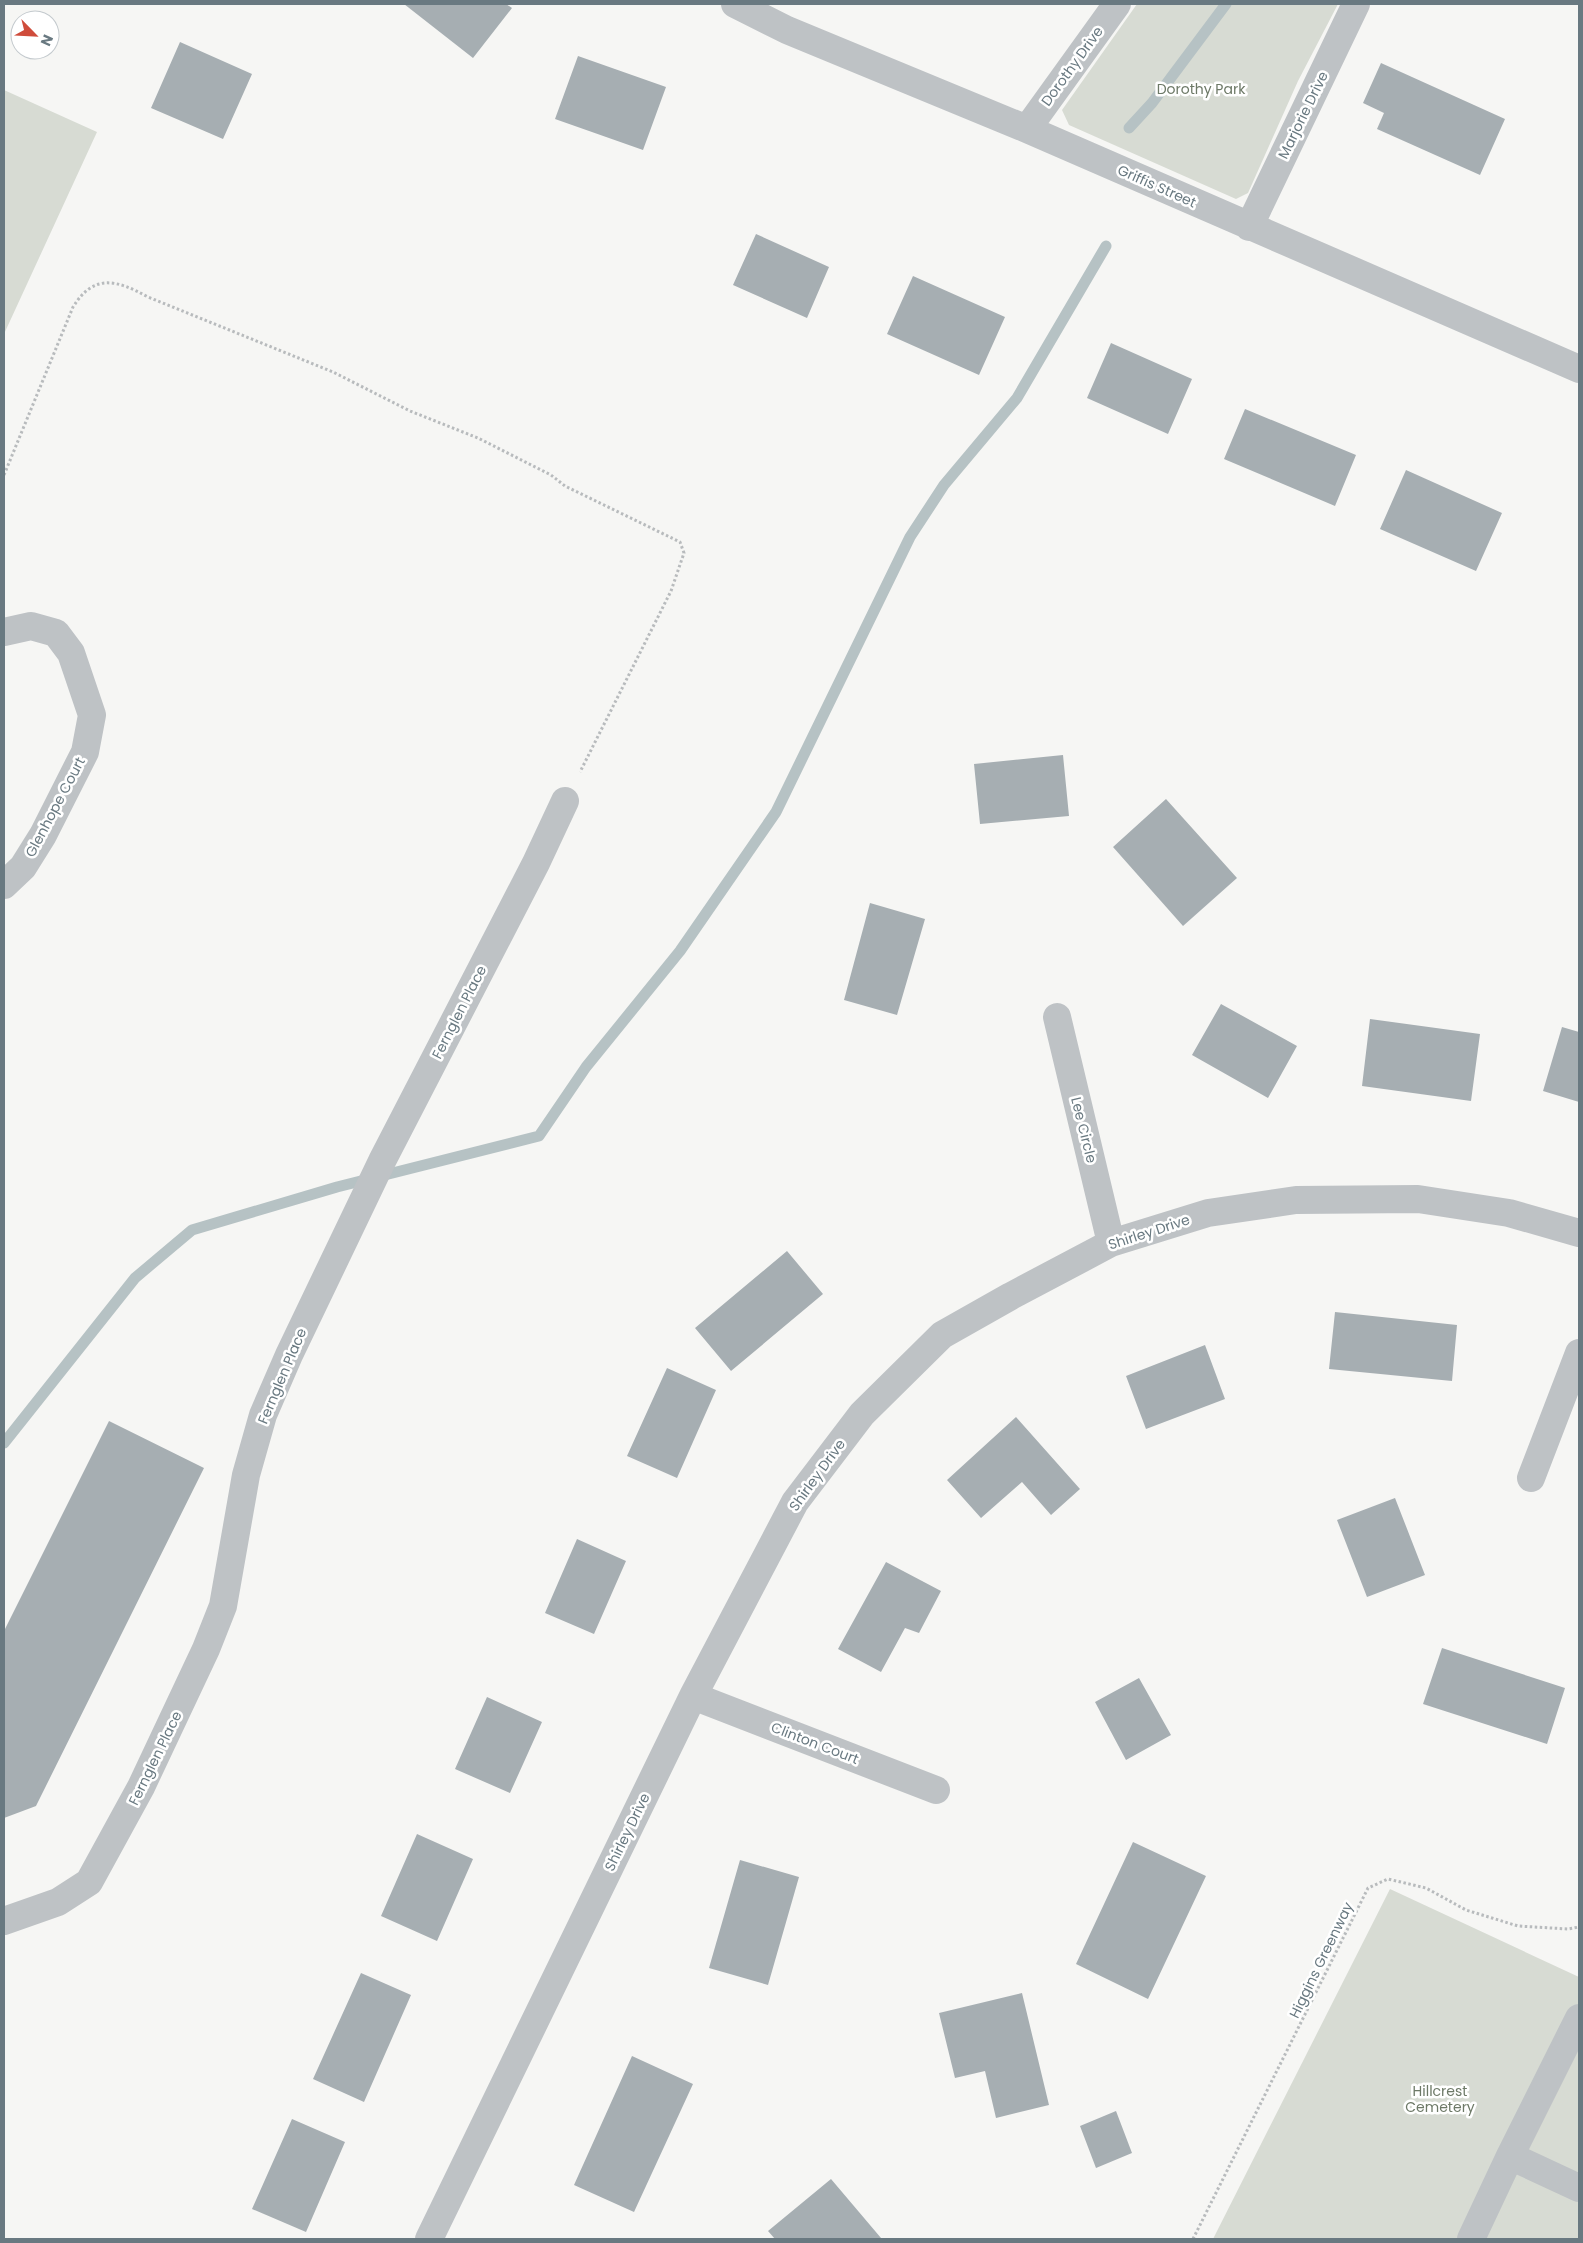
<svg xmlns="http://www.w3.org/2000/svg" width="1583" height="2243" font-family="Poppins,sans-serif">
<style>
.green{fill:#d7dbd3}
.lines{fill:none;stroke-linecap:round;stroke-linejoin:round}
.stream{stroke:#b6c2c4;stroke-width:11}
.building{fill:#a6aeb2}
.path{stroke:#b8bbbd;stroke-width:3;stroke-dasharray:2.5 2.5;stroke-linecap:butt}
.minor{stroke:#bec2c5;stroke-width:28}
.labels{text-anchor:middle;dominant-baseline:central;stroke-width:5;stroke-linejoin:round;paint-order:stroke}
.street-label{font-size:14px;fill:#697981;stroke:#fff}
.park-label{font-size:14px;fill:#6d7967;stroke:#fff}
</style>
<rect width="100%" height="100%" fill="#f6f6f4"/>
<path class="green" d="M 1137,4 L 1338,4 L 1298,81 L 1248,193 L 1236,199 L 1069,125 L 1062,110 Z
M 4,90 L 97,132 L 4,334 Z
M 1390,1889 L 1579,1977 L 1579,2239 L 1213,2239 Z"/>
<g class="lines">
<path class="stream" d="M 1129,128 L 1152,103 L 1226,4
M 4,1443 L 135,1278 L 192,1230 L 337,1187 L 539,1136 L 586,1067 L 680,951 L 776,812 L 910,537 L 944,485 L 1017,398 L 1106,246"/>
</g>
<path class="building" d="M 404,4 L 506,4 L 512,8 L 473,58 Z
M 180,42 L 252,74 L 223,139 L 151,108 Z
M 578,56 L 666,87 L 643,150 L 555,119 Z
M 1381,63 L 1505,119 L 1480,175 L 1377,129 L 1384,113 L 1363,103 Z
M 756,234 L 829,267 L 807,318 L 733,285 Z
M 913,276 L 1005,317 L 979,375 L 887,334 Z
M 1111,343 L 1192,379 L 1168,434 L 1087,398 Z
M 1245,409 L 1356,455 L 1335,506 L 1224,459 Z
M 1406,470 L 1502,513 L 1476,571 L 1380,529 Z
M 1063,755 L 1069,816 L 980,824 L 974,764 Z
M 1166,799 L 1237,878 L 1183,926 L 1113,847 Z
M 870,903 L 925,919 L 897,1015 L 844,1000 Z
M 1221,1004 L 1297,1046 L 1268,1098 L 1192,1055 Z
M 1370,1019 L 1480,1034 L 1471,1101 L 1362,1086 Z
M 1562,1027 L 1579,1032 L 1579,1102 L 1543,1091 Z
M 787,1251 L 823,1294 L 731,1371 L 695,1328 Z
M 1335,1312 L 1457,1325 L 1452,1381 L 1329,1369 Z
M 1205,1345 L 1225,1399 L 1146,1429 L 1126,1376 Z
M 667,1368 L 716,1390 L 677,1478 L 627,1456 Z
M 1016,1417 L 1080,1489 L 1051,1515 L 1022,1482 L 981,1518 L 947,1480 Z
M 109,1421 L 204,1468 L 36,1806 L 4,1818 L 4,1631 Z
M 1395,1498 L 1425,1575 L 1367,1597 L 1337,1520 Z
M 577,1539 L 626,1561 L 594,1634 L 545,1613 Z
M 886,1562 L 941,1591 L 919,1633 L 905,1628 L 881,1672 L 838,1649 Z
M 1442,1648 L 1565,1688 L 1547,1744 L 1423,1704 Z
M 1139,1678 L 1171,1735 L 1126,1760 L 1095,1702 Z
M 487,1697 L 542,1722 L 510,1793 L 455,1769 Z
M 417,1834 L 473,1859 L 437,1941 L 381,1916 Z
M 1133,1842 L 1206,1876 L 1148,1999 L 1076,1964 Z
M 740,1860 L 799,1877 L 768,1985 L 709,1968 Z
M 361,1973 L 411,1995 L 364,2102 L 313,2079 Z
M 1022,1993 L 1049,2105 L 996,2118 L 985,2071 L 955,2078 L 939,2013 Z
M 632,2056 L 693,2084 L 634,2212 L 574,2185 Z
M 1116,2111 L 1132,2153 L 1096,2168 L 1080,2126 Z
M 292,2119 L 345,2142 L 306,2232 L 252,2209 Z
M 831,2179 L 881,2238 L 775,2239 L 768,2231 Z"/>
<g class="lines">
<path class="path" d="M 4,475 L 73,307 C 94,273 117,280 148,297 L 333,372 L 410,411 L 478,438 L 551,475 L 565,486 L 680,542 L 684,553 L 671,591 L 580,772
M 1193,2239 L 1368,1888 L 1388,1879 L 1426,1888 L 1466,1910 L 1518,1926 L 1568,1929 L 1579,1927"/>
<path class="minor" d="M 735,4 L 787,30 L 1027,129 L 1579,369
M 1027,129 L 1117,4
M 1249,227 L 1356,4
M 4,632 L 31,626 L 56,633 L 71,653 L 92,715 L 85,752 L 43,835 L 23,867 L 4,885
M 1057,1017 L 1111,1243
M 1531,1478 L 1579,1353
M 693,1696 L 936,1790
M 4,1921 L 58,1902 L 89,1882 L 141,1787 L 206,1649 L 223,1606 L 246,1475 L 263,1415 L 289,1355 L 382,1161 L 536,863 L 565,801
M 1510,2156 L 1579,2188
M 429,2239 L 693,1696 L 795,1502 L 862,1414 L 942,1335 L 1011,1296 L 1111,1243 L 1208,1213 L 1296,1200 L 1418,1199 L 1509,1213 L 1579,1233
M 1471,2239 L 1510,2156 L 1579,2018"/>
</g>
<g class="labels">
<g class="street-label">
<text transform="translate(1072 66) rotate(-54)">Dorothy Drive</text>
<text transform="translate(1303 115) rotate(-64)">Marjorie Drive</text>
<text transform="translate(1157 186) rotate(24)">Griffis Street</text>
<text transform="translate(55 807) rotate(-62)">Glenhope Court</text>
<text transform="translate(459 1012) rotate(-63)">Fernglen Place</text>
<text transform="translate(1084 1130) rotate(76)">Lee Circle</text>
<text transform="translate(1149 1232) rotate(-18)">Shirley Drive</text>
<text transform="translate(282 1376) rotate(-67)">Fernglen Place</text>
<text transform="translate(817 1475) rotate(-54)">Shirley Drive</text>
<text transform="translate(815 1743) rotate(21)">Clinton Court</text>
<text transform="translate(155 1758) rotate(-64)">Fernglen Place</text>
<text transform="translate(627 1832) rotate(-64)">Shirley Drive</text>
<text transform="translate(1321 1960) rotate(-64)">Higgins Greenway</text>
</g>
<g class="park-label">
<text x="1201" y="89">Dorothy Park</text>
<text x="1440" y="2091">Hillcrest<tspan x="1440" dy="16">Cemetery</tspan></text>
</g>
</g>
<rect width="1583" height="2243" fill="none" stroke="#697981" stroke-width="10"/>
<g transform="translate(35 35) rotate(114)"><circle r="24" fill="#ffffff" stroke="#c3c9cd"/>
<path d="M0-4L9 19L0 12L-9 19Z" fill="#cf4c3b"/>
<text y="-8" font-size="14" font-weight="bold" text-anchor="middle" fill="#697981">N</text>
</g>
</svg>
